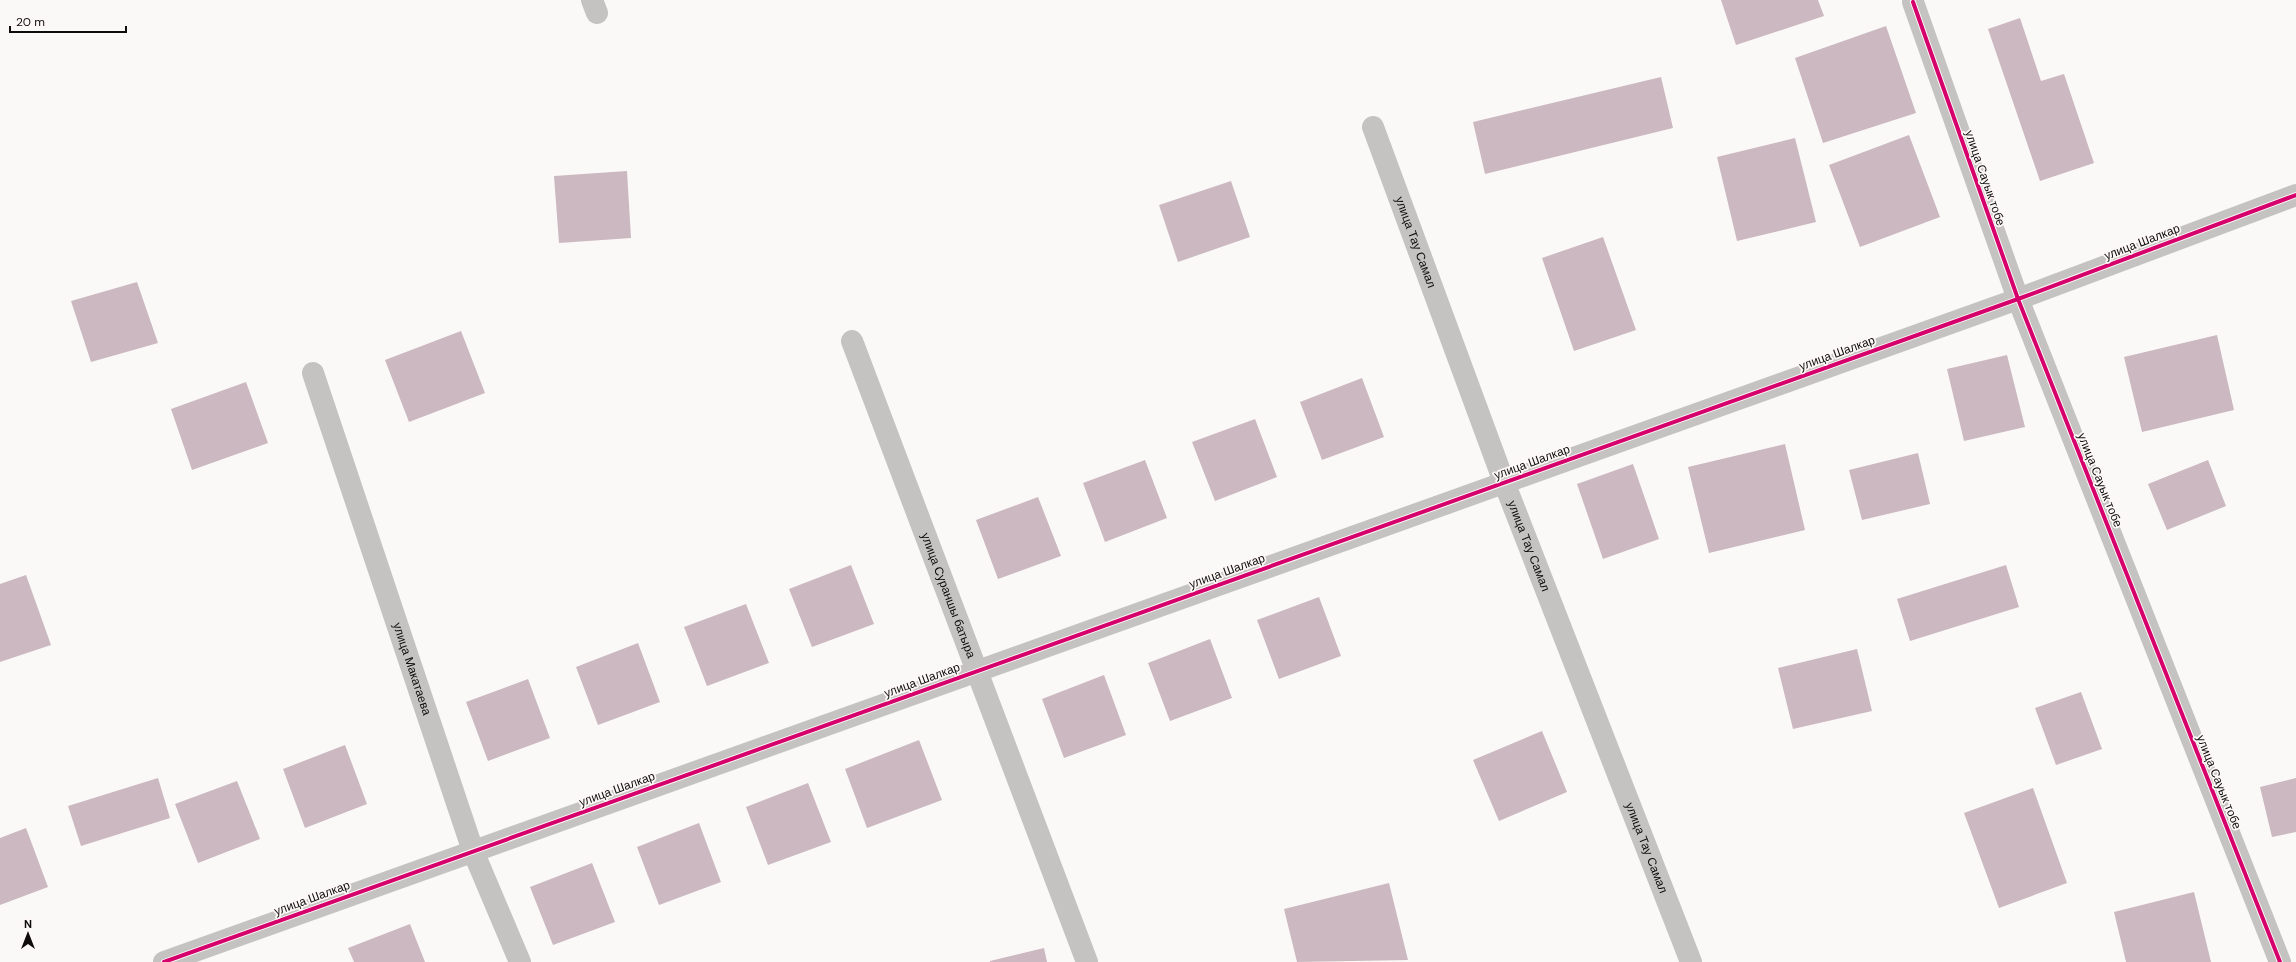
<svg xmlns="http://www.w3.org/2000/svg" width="2296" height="962" font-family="'DM Sans',sans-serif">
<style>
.building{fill:#cbb8c0}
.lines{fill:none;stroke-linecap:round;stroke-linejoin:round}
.street{stroke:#c4c3c2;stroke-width:22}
.cycleway-casing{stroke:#fdf8f5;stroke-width:6}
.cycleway{stroke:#d6006c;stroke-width:4}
.labels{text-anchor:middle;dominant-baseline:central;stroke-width:3.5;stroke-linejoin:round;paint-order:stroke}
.street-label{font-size:12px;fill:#0e0d0c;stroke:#fdf8f5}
</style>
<rect width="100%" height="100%" fill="#fbf9f7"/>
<path class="building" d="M 1721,0 L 1818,0 L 1824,16 L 1736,45 Z
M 2020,18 L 2041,81 L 2064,74 L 2094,163 L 2040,181 L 1988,29 Z
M 1886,26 L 1916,113 L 1823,143 L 1795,58 Z
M 1661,77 L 1673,128 L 1485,174 L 1473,122 Z
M 1909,135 L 1940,217 L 1860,247 L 1829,165 Z
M 1795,138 L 1816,222 L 1737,241 L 1717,157 Z
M 627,171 L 631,238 L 559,243 L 554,176 Z
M 1231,181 L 1250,237 L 1178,262 L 1159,205 Z
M 1603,237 L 1636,330 L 1574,351 L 1542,258 Z
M 137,282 L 158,343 L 91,362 L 71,301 Z
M 461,331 L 485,393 L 409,422 L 385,360 Z
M 2217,335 L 2234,410 L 2142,432 L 2124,357 Z
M 2007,355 L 2025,427 L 1964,441 L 1947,369 Z
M 1362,378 L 1384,437 L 1322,460 L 1300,402 Z
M 246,382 L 268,443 L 192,470 L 171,409 Z
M 1255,419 L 1277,477 L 1215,501 L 1192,442 Z
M 1785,444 L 1805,530 L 1709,553 L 1688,467 Z
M 1918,453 L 1930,504 L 1862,520 L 1849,470 Z
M 1145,460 L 1167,518 L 1105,542 L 1083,483 Z
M 2208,460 L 2226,506 L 2167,530 L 2148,484 Z
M 1633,464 L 1659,539 L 1603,559 L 1577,484 Z
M 1038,497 L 1061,556 L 998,579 L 976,520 Z
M 851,565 L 874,624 L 812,647 L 789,589 Z
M 2006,565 L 2019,607 L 1910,641 L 1897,599 Z
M 26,575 L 51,645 L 0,662 L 0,584 Z
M 1319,597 L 1341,656 L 1279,679 L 1257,620 Z
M 746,604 L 769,663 L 707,686 L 684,627 Z
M 1210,639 L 1232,698 L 1170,721 L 1148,663 Z
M 638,643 L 660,702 L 598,725 L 576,667 Z
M 1857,649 L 1872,711 L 1793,729 L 1778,668 Z
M 1104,675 L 1126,735 L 1064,758 L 1042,699 Z
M 528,679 L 550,738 L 488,761 L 466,702 Z
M 2081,692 L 2102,749 L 2056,765 L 2035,708 Z
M 1542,731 L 1567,792 L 1499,821 L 1473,760 Z
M 919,740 L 942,800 L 867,828 L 845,769 Z
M 345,745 L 367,804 L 305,828 L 283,769 Z
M 158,778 L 170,818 L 81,846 L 68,806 Z
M 2296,778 L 2296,832 L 2272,837 L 2260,787 Z
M 237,781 L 260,839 L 198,863 L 175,804 Z
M 808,783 L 831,842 L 768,865 L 746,807 Z
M 2033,788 L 2067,883 L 1999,908 L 1964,813 Z
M 699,823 L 721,882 L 659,905 L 637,847 Z
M 26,828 L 48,887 L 0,905 L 0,838 Z
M 592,863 L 615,922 L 553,945 L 530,887 Z
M 1389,883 L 1408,960 L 1297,962 L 1284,909 Z
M 2194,892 L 2211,962 L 2126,962 L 2114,912 Z
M 410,924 L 425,962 L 354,962 L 348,948 Z
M 1044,948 L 1047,962 L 990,962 L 990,961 Z"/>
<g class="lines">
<g class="street">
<path d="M 592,0 L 597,13"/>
<path d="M 1913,2 L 2018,299 L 2280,962"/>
<path id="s1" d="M 1373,127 L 1504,482 L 1691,962"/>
<path id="s2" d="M 852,341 L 1087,962"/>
<path id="s3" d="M 313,373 L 473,851 L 520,962"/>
<path d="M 164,962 L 2018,299 L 2296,195"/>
</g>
<defs>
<path id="cycleway" d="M 1913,2 L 2018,299 L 2280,962
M 164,962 L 2018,299 L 2296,195"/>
</defs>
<use href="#cycleway" class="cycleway-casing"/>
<use href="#cycleway" class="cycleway"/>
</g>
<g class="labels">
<g class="street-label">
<text transform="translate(1985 178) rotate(71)">улица Сауык тобе</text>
<text stroke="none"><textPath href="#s1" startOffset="123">улица Тау Самал</textPath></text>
<text transform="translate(2142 242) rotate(-21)">улица Шалкар</text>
<text transform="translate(1837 353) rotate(-20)">улица Шалкар</text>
<text transform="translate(1532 462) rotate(-20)">улица Шалкар</text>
<text transform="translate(2100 480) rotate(68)">улица Сауык тобе</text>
<text stroke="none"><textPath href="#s1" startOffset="447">улица Тау Самал</textPath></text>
<text transform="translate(1227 571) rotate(-20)">улица Шалкар</text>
<text stroke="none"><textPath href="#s2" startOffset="272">улица Сураншы батыра</textPath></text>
<text stroke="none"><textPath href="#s3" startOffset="312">улица Макатаева</textPath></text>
<text transform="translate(922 680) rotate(-20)">улица Шалкар</text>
<text transform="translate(2219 782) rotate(68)">улица Сауык тобе</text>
<text transform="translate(617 789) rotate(-20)">улица Шалкар</text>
<text stroke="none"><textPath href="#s1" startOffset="771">улица Тау Самал</textPath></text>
<text transform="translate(312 898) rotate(-20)">улица Шалкар</text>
</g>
</g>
<g transform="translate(28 934)" stroke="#fdf8f5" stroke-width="3" paint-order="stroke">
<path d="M0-3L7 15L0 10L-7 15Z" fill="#0e0d0c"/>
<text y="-6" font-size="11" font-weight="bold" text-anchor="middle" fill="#0e0d0c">N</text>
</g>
<path d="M10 26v6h116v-6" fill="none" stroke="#0e0d0c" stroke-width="2"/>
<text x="16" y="26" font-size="12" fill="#0e0d0c" stroke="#fdf8f5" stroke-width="3" paint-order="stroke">20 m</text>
</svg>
